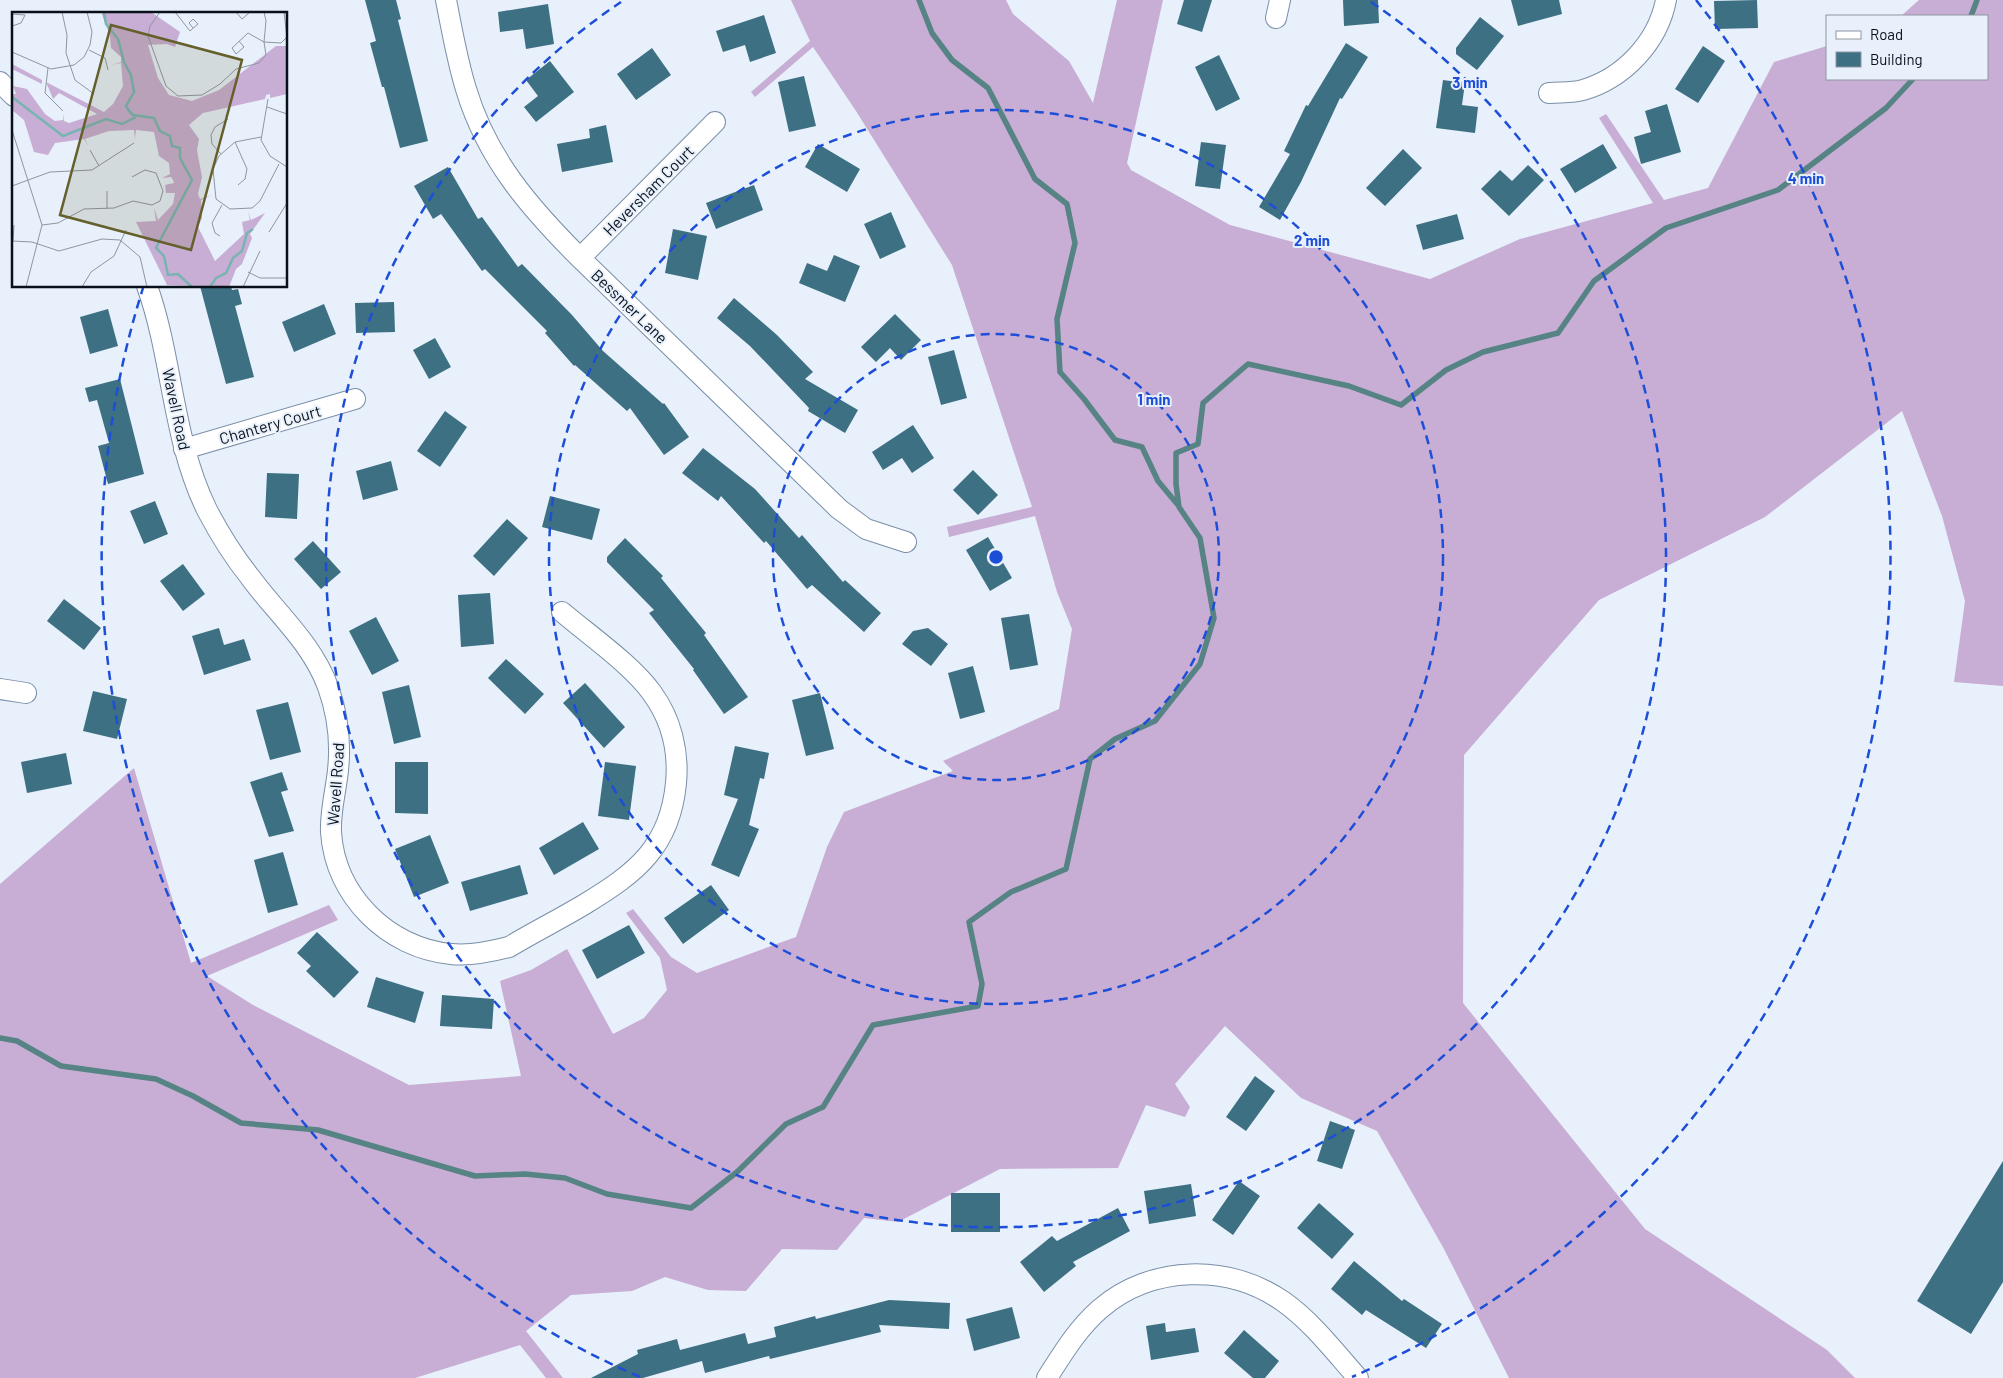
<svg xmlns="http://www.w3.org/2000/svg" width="2003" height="1378" font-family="Barlow,sans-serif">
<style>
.forest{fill:#c8add4}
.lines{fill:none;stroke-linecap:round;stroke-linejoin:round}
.stream{stroke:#568384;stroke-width:5.5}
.building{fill:#3d7082}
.minor-casing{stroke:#7a8fa9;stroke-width:22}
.minor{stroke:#fff;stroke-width:20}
.ring{fill:none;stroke:#1d4ed8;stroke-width:2.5;stroke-dasharray:9 6}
.labels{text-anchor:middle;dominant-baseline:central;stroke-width:4;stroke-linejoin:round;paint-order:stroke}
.street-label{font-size:16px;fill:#081019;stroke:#e7f0fb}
.inset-river{fill:none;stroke:#78b4b2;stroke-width:2.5}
.inset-road{fill:none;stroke:#8e96a1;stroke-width:1}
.view{fill:#655f2b;fill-opacity:0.15;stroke:#655f2b;stroke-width:2.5}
.inset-edge{fill:none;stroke:#081019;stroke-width:2.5}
.centre{fill:#1d4ed8;stroke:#e7f0fb;stroke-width:2.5}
.ring-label{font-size:15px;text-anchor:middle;font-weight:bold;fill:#1d4ed8;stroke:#e7f0fb;stroke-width:4;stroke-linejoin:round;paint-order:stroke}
</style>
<rect width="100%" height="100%" fill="#e7f0fb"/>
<path class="forest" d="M 791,0 L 1006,0 L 1013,14 L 1069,61 L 1093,103 L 1117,0 L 1163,0 L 1127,163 L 1131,170 L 1230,225 L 1430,279 L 1520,239 L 1653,203 L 1599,118 L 1606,114 L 1664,200 L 1708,188 L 1774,62 L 1827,46 L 1827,79 L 1987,79 L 1987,16 L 1901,16 L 1919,0 L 2003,0 L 2003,686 L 1954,682 L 1965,601 L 1942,516 L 1902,411 L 1765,517 L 1599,600 L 1464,755 L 1463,1003 L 1645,1229 L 1827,1350 L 1855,1378 L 1509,1378 L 1444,1249 L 1377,1131 L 1301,1098 L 1225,1026 L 1175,1084 L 1190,1107 L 1185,1117 L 1146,1105 L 1118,1168 L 1000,1169 L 898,1222 L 864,1218 L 837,1250 L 782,1249 L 746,1291 L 708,1290 L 665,1277 L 632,1291 L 571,1295 L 526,1331 L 563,1378 L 546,1378 L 520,1345 L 415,1378 L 0,1378 L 0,884 L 134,768 L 191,963 L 329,905 L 338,920 L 207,976 L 253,1005 L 409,1085 L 521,1076 L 500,981 L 531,970 L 567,949 L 613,1034 L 644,1018 L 667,990 L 660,958 L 626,913 L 633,909 L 671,957 L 697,973 L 796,937 L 827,847 L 844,812 L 953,771 L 943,761 L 1059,709 L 1072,629 L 1057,592 L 1035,516 L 949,537 L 947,527 L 1032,507 L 952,265 L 856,111 L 813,47 L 755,97 L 751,92 L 810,41 Z"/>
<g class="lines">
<path class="stream" d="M 919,0 L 932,33 L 952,60 L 988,88 L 1035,179 L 1067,204 L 1075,243 L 1057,319 L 1060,372 L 1084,399 L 1115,440 L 1142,447 L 1158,481 L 1178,505
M 1971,16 L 1977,0
M 0,1038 L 17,1041 L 61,1066 L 156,1079 L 193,1096 L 241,1123 L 318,1130 L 475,1176 L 525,1174 L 565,1178 L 607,1194 L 691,1208 L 737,1172 L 786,1124 L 823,1107 L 873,1025 L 978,1006 L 982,984 L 969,922 L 1011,892 L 1066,869 L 1090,759 L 1115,739 L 1155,721 L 1200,664 L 1214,618 L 1200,538 L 1179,507 L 1176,484 L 1176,453 L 1198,444 L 1203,403 L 1248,364 L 1349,386 L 1401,405 L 1446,370 L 1483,352 L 1558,333 L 1594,281 L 1666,228 L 1778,190 L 1886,108 L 1913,79"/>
</g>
<path class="building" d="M 365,0 L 396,0 L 401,19 L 398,20 L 428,141 L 400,148 L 384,87 L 382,87 L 370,43 L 376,41 Z
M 1184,0 L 1212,0 L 1202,32 L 1177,24 Z
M 1343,0 L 1378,0 L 1379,23 L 1344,26 Z
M 1511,0 L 1559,0 L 1562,14 L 1518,26 Z
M 1757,0 L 1758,28 L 1715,29 L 1714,1 Z
M 548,4 L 554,44 L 526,49 L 523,29 L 500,32 L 498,12 Z
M 764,15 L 776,53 L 750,62 L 745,45 L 723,52 L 716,31 Z
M 1480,17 L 1504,36 L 1477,70 L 1456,54 L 1456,48 Z
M 1346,43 L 1368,57 L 1342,99 L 1340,98 L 1301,182 L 1280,220 L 1259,207 L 1290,154 L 1284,151 L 1306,105 L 1308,106 Z
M 1703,46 L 1725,61 L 1698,103 L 1675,89 Z
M 652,48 L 671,75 L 636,100 L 617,74 Z
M 1219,55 L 1240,99 L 1216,111 L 1195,67 Z
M 550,61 L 574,92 L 536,122 L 524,107 L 538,96 L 526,80 Z
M 804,76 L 816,126 L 789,132 L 778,82 Z
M 1443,80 L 1465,83 L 1462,105 L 1478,107 L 1475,133 L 1436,128 Z
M 1667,104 L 1681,152 L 1641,164 L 1634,137 L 1651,132 L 1645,111 Z
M 606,125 L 613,162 L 562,172 L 557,144 L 590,138 L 589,129 Z
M 1201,142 L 1226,145 L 1220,189 L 1195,186 Z
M 818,144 L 860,169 L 847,192 L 805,167 Z
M 1603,144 L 1617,168 L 1575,193 L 1560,169 Z
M 1403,149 L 1422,168 L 1385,206 L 1366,188 Z
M 1528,165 L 1544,180 L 1509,216 L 1481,189 L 1500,170 L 1512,181 Z
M 448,167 L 478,219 L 482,217 L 518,267 L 522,264 L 572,315 L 603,351 L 663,404 L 664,403 L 689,437 L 664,455 L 630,408 L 627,411 L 575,365 L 574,366 L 545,333 L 547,331 L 485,269 L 482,271 L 441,214 L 433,219 L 414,186 Z
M 754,185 L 763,210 L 716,229 L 706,203 Z
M 891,212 L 906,247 L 880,259 L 864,224 Z
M 1457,214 L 1464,239 L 1423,250 L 1416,225 Z
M 673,229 L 707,236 L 698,280 L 665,273 Z
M 834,255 L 860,266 L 845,302 L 799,283 L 807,263 L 827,271 Z
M 200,286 L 231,286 L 232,290 L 238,289 L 242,304 L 235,306 L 254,377 L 226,384 Z
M 734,298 L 777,335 L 813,372 L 805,379 L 858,410 L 845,433 L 808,411 L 809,408 L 750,346 L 717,318 Z
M 394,302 L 395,332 L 356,333 L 355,303 Z
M 324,304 L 336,334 L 294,352 L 282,322 Z
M 108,309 L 118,346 L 90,354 L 80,317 Z
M 895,314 L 921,340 L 901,360 L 890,348 L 876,362 L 861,347 Z
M 435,338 L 451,367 L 429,379 L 413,350 Z
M 954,350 L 967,398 L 941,405 L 928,357 Z
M 120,379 L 144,474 L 108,484 L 98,446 L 109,443 L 97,400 L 89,402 L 85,388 Z
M 445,411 L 467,427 L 440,467 L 417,451 Z
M 913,425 L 934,458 L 912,473 L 902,458 L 883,470 L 872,452 Z
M 703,448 L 755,489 L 799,538 L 802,535 L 843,582 L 845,580 L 881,613 L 864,632 L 812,585 L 807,589 L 766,541 L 764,543 L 721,496 L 718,501 L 682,473 Z
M 391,461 L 398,490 L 363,500 L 356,471 Z
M 973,470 L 998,495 L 978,515 L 953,490 Z
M 267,473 L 299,474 L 297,519 L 265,517 Z
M 550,496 L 600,509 L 592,540 L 542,527 Z
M 155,501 L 168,534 L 144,544 L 130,511 Z
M 507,519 L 528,538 L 494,576 L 473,556 Z
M 988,537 L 1012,578 L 990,591 L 966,550 Z
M 625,538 L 663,576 L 661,578 L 706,633 L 704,635 L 748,697 L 724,714 L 693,670 L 694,669 L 649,613 L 654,610 L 607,562 L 607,557 Z
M 313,541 L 341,572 L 321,589 L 294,559 Z
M 183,564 L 205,594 L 183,611 L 160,581 Z
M 490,593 L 494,644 L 461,647 L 458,595 Z
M 64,599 L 101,628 L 84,650 L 47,621 Z
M 1029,614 L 1038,665 L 1010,670 L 1001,618 Z
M 376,617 L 399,661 L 372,675 L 349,631 Z
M 219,628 L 224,645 L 244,639 L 251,660 L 204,675 L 192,636 Z
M 928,628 L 948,644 L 931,666 L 902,644 L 913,631 Z
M 506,659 L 544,694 L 525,714 L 488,678 Z
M 973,666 L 985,712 L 960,719 L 948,673 Z
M 585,683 L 625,727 L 604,748 L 563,703 Z
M 409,685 L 421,737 L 394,744 L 382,692 Z
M 93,691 L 127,699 L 117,739 L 83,731 Z
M 820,693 L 834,749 L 806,756 L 792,700 Z
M 288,702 L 301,752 L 270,760 L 256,710 Z
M 735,746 L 769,753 L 764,779 L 760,778 L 749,825 L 759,829 L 739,877 L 711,865 L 738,799 L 724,795 Z
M 66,753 L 72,784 L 27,793 L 21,762 Z
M 395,762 L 428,762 L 428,814 L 395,813 Z
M 605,762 L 636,766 L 629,820 L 598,816 Z
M 282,772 L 288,790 L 281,792 L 294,831 L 269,837 L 250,782 Z
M 583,822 L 599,849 L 554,875 L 539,848 Z
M 430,835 L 449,883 L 414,897 L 395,849 Z
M 283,852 L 298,905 L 268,913 L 254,860 Z
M 520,865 L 528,894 L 470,911 L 461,882 Z
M 711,885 L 729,910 L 683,944 L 664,918 Z
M 629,925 L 645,953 L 597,979 L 582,950 Z
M 317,932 L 359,972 L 334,998 L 306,971 L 311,966 L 297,953 Z
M 376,977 L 424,992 L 415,1023 L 367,1007 Z
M 442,995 L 494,999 L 492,1029 L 440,1026 Z
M 1255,1076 L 1275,1091 L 1246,1131 L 1226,1117 Z
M 1330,1121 L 1355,1130 L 1342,1169 L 1317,1161 Z
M 2003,1161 L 2003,1282 L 1971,1334 L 1917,1301 Z
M 1239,1181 L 1260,1196 L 1233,1235 L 1212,1220 Z
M 1191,1184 L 1196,1216 L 1149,1224 L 1144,1191 Z
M 951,1193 L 1000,1193 L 1000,1232 L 951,1232 Z
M 1319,1203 L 1354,1234 L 1332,1259 L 1297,1228 Z
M 1118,1208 L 1130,1231 L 1073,1262 L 1076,1266 L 1044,1292 L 1020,1262 L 1052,1236 L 1057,1241 Z
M 1354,1261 L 1402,1301 L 1404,1299 L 1442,1324 L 1426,1348 L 1366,1310 L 1362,1315 L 1331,1289 Z
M 889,1300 L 950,1303 L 949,1329 L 879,1325 L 881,1332 L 770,1359 L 769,1356 L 705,1373 L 702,1361 L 643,1378 L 591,1378 L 638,1354 L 637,1350 L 677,1339 L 680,1350 L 745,1333 L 748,1344 L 776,1337 L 774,1327 L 815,1316 L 816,1319 Z
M 1012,1307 L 1020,1338 L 974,1351 L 966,1319 Z
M 1165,1323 L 1166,1332 L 1195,1328 L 1199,1352 L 1151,1360 L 1146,1326 Z
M 1244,1330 L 1279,1361 L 1265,1378 L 1253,1378 L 1224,1353 Z"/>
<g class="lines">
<defs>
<path id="minor" d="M 446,0 C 452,30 457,60 466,89 C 487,159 530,208 580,258 L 839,509 L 866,529 L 906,542
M 1276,18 L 1280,0
M 0,82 L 14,96
M 1549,93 C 1560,92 1573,93 1583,90 C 1624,78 1658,42 1666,0
M 580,258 L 715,122
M 147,286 C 173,359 172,439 207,510 C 219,533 234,557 250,577 C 277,614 312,643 328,687 C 337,712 341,742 338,770 C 336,791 330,811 331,832 C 335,896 388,948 451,954 C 470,956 490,952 509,947 C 534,932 560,919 585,904 C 636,873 670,847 676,783 C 679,751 671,719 652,693 C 632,665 589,635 562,612
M 184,449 L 355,399
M 0,689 L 26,693
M 1047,1378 C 1063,1353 1078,1328 1100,1309 C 1151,1265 1229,1263 1284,1302 C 1312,1322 1335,1352 1358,1378"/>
</defs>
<use href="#minor" class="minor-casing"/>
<use href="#minor" class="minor"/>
</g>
<g class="ring">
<circle cx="996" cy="557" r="223"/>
<circle cx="996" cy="557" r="447"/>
<path d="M1371 2A670 670 0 1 1 621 2"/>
<path d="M640 1377A894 894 0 0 1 143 288M1696 0A894 894 0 0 1 1352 1377"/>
</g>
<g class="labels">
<g class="street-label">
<text transform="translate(648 190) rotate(-45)">Heversham Court</text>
<text transform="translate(630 306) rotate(44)">Bessmer Lane</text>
<text transform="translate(177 409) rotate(78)">Wavell Road</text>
<text transform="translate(270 424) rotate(-16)">Chantery Court</text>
<text transform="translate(335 784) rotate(-86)">Wavell Road</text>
</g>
</g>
<g transform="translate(12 12)">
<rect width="275" height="275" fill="#e7f0fb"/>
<path d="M 89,0 L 139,0 L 168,20 L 163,35 L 155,32 L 136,33 L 146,66 L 157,83 L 180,89 L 207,78 L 264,34 L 275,34 L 275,82 L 258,86 L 258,82 L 254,83 L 253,87 L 191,101 L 177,113 L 187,127 L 185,138 L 190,165 L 186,182 L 188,187 L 200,183 L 189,188 L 190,206 L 186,215 L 203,249 L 232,222 L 230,210 L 238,208 L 236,199 L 239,208 L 253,201 L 238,222 L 240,226 L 230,252 L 224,257 L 217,275 L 155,273 L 124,210 L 144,209 L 142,195 L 146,208 L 161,192 L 163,181 L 154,181 L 153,173 L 162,171 L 161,168 L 159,165 L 150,166 L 158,162 L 157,151 L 147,144 L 142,120 L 124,118 L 123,127 L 122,118 L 97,119 L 73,127 L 76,134 L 72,127 L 43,131 L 36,143 L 22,140 L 12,108 L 0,98 L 0,82 L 4,82 L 1,74 L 15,77 L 33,102 L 43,109 L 51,108 L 51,102 L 52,109 L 57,111 L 85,102 L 47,81 L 41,87 L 34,70 L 92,100 L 101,92 L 111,74 L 109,51 L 100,53 L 109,50 L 109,45 L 99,36 L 98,24 ZM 0,52 L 30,68 L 30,72 L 0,57 Z" fill="#c8add4"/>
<path class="inset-river" d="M 92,0 L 94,12 L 106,27 L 112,50 L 119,63 L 122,80 L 114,94 L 117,99 L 121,103 L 142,106 L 148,119 L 158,124 L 160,134 L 168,136 L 168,146 L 180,168 L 144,236 L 152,244 L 156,263 L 166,262 L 180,275M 0,85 L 51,124 L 94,107 L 110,112 L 124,105M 198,275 L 204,266 L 214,261 L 221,246 L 230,239 L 235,221 L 241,217"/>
<path class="inset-road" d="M 50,0 L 55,23 L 54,41 L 63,68 L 82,82M 148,0 L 138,14 L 136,24 L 154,74 L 166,84 L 190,83 L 208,72 L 224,57 L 247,51 L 254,43 L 252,30 L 236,21 L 220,36 L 224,42 L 232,35 L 227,29M 163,0 L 178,19 L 186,12 L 181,7 L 177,11 L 181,16M 224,0 L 230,7 L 238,0M 252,0 L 254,9 L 252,30 L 269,31 L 275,25 L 272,0M 0,2 L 13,3 L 9,11 L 0,14M 77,38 L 93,46 L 96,58M 0,40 L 39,57 L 62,53 L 72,45 L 78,33 L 80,20 L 75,0M 36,56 L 33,81 L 51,99M 256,87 L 249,128 L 258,144 L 275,155M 255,95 L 275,102M 0,118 L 30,213 L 14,275M 249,125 L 223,130 L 207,144 L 201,157 L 204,187 L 218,197 L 240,196 L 248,189 L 267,152M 223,130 L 235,157 L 233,167 L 226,173M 78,138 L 87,154M 209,142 L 200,132 L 199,123 L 203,115 L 216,107M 0,174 L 38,160 L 80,158 L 122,131M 95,179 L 95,197M 30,213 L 46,211 L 72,197 L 102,196 L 121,189 L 140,193 L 148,189 L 151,179 L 144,161 L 133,158 L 120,165M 257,220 L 275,191M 208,224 L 203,221 L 200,211 L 210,193M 0,229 L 20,230 L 47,239 L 90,227 L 108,228 L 128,245 L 135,275M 1,229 L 2,213M 236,260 L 248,266 L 275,266M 70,275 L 79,260 L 102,244 L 114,218M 231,275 L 248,239"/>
<path class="view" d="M 99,13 L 230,48 L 179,238 L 48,203 Z"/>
<rect width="275" height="275" class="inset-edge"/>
</g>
<circle cx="996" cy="557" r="8" class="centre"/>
<g class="ring-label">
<text x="1470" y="88">3 min</text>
<text x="1806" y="184">4 min</text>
<text x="1312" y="246">2 min</text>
<text x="1154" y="405">1 min</text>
</g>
<rect x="1826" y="15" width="162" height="65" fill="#e7f0fb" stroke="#8e96a1"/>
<rect x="1836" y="31" width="25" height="8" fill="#ffffff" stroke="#8e96a1"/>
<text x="1870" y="40" font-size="15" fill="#081019">Road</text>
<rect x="1836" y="52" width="25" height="15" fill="#3d7082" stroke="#8e96a1"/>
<text x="1870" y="65" font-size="15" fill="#081019">Building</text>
</svg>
